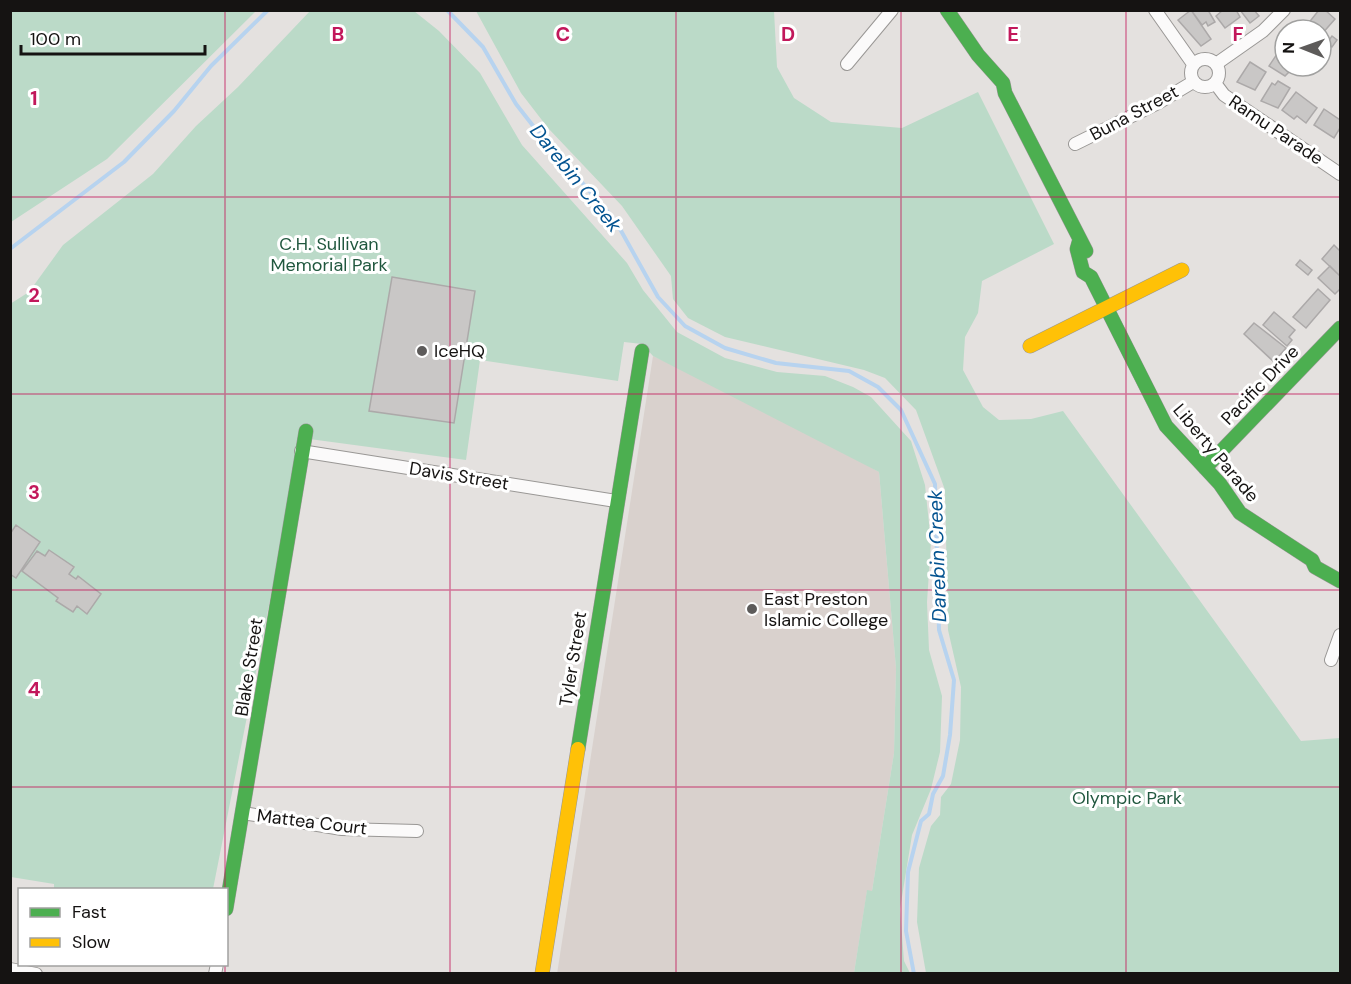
<svg xmlns="http://www.w3.org/2000/svg" width="1351" height="984" font-family="'DM Sans',sans-serif">
<style>
.built{fill:#d9d1cd}
.green{fill:#bbdac8}
.lines{fill:none;stroke-linecap:round;stroke-linejoin:round}
.stream{stroke:#b7d3ef;stroke-width:4}
.building{fill:#c9c7c6;stroke:#aca9a9;stroke-width:1.5}
.street-casing{stroke:#999795;stroke-width:14}
.fast-casing{stroke:#999795;stroke-width:15}
.slow-casing{stroke:#999795;stroke-width:15}
.street{stroke:#fbfafa;stroke-width:12}
.fast{stroke:#4caf50;stroke-width:14}
.slow{stroke:#ffc107;stroke-width:14}
.grid{fill:none;stroke:#c2185b;stroke-width:1.5;stroke-opacity:0.55}
.poi-dot{fill:#5d5b5a;stroke:#fff;stroke-width:2}
.labels{text-anchor:middle;dominant-baseline:central;stroke-width:6;stroke-linejoin:round;paint-order:stroke}
.street-label{font-size:18px;fill:#151312;stroke:#fff}
.park-label{font-size:18px;fill:#20573e;stroke:#fff}
.poi-label{font-size:18px;fill:#151312;stroke:#fff;text-anchor:start}
.water-label{font-size:20px;font-style:italic;fill:#035390;stroke:#fff}
.grid-label{font-size:20px;text-anchor:middle;font-weight:bold;fill:#c2185b;stroke:#fff;stroke-width:6;stroke-linejoin:round;paint-order:stroke}
</style>
<rect width="100%" height="100%" fill="#e4e1df"/>
<path class="built" d="M 653,356 L 783,416 L 879,472 L 896,668 L 894,753 L 872,891 L 867,891 L 854,973 L 557,974 Z"/>
<path class="green" d="M 11,10 L 255,10 L 256,11 L 107,159 L 11,222 Z
M 310,11 L 414,11 L 439,31 L 480,73 L 522,145 L 627,263 L 643,290 L 677,332 L 725,358 L 777,372 L 825,376 L 853,387 L 871,397 L 911,441 L 925,485 L 931,542 L 927,602 L 929,650 L 942,696 L 940,752 L 931,789 L 912,835 L 900,909 L 904,961 L 910,973 L 854,973 L 867,890 L 872,891 L 894,753 L 896,668 L 879,472 L 653,356 L 642,344 L 624,342 L 618,381 L 480,360 L 466,460 L 302,438 L 213,889 L 54,889 L 54,884 L 11,877 L 10,304 L 29,292 L 63,245 L 153,174 L 196,126 L 238,87 Z
M 476,11 L 774,11 L 777,67 L 794,98 L 831,122 L 902,128 L 978,92 L 1054,244 L 982,281 L 978,313 L 965,337 L 963,370 L 983,407 L 999,420 L 1031,419 L 1063,411 L 1301,741 L 1340,738 L 1340,973 L 926,973 L 917,922 L 919,868 L 931,826 L 940,815 L 941,797 L 951,784 L 960,740 L 961,687 L 948,630 L 945,490 L 916,410 L 885,378 L 864,370 L 725,337 L 688,318 L 673,299 L 671,276 L 622,206 L 548,128 L 521,93 Z"/>
<g class="lines">
<path class="stream" d="M 447,10 L 483,47 L 516,104 L 541,136 L 615,220 L 658,297 L 685,326 L 725,348 L 776,363 L 849,371 L 878,387 L 901,410 L 935,484 L 939,630 L 954,680 L 950,735 L 943,776 L 933,794 L 929,814 L 921,821 L 908,872 L 906,931 L 914,974
M 10,249 L 124,162 L 174,111 L 211,66 L 268,10"/>
</g>
<path class="building" d="M 1191,10 L 1211,39 L 1201,46 L 1178,20 Z
M 1191,10 L 1208,10 L 1215,22 L 1208,26 L 1206,22 L 1202,25 Z
M 1223,10 L 1236,10 L 1240,17 L 1225,28 L 1216,16 Z
M 1240,10 L 1254,10 L 1259,16 L 1250,23 Z
M 1319,10 L 1325,10 L 1335,19 L 1321,35 L 1321,30 L 1303,30 Z
M 1332,36 L 1337,40 L 1332,47 L 1327,43 Z
M 1279,51 L 1285,55 L 1285,66 L 1295,66 L 1285,76 L 1269,66 Z
M 1250,62 L 1266,72 L 1255,90 L 1237,82 Z
M 1278,81 L 1290,88 L 1278,108 L 1261,101 L 1272,83 L 1275,85 Z
M 1296,92 L 1317,108 L 1306,123 L 1297,116 L 1294,119 L 1282,110 Z
M 1324,109 L 1340,120 L 1340,128 L 1334,138 L 1314,125 Z
M 1334,245 L 1340,251 L 1340,276 L 1322,259 Z
M 1300,260 L 1312,270 L 1308,275 L 1296,265 Z
M 1330,266 L 1340,276 L 1340,289 L 1335,294 L 1318,278 Z
M 392,277 L 475,291 L 454,423 L 369,411 Z
M 1318,289 L 1330,300 L 1306,328 L 1293,317 Z
M 1274,312 L 1295,330 L 1289,337 L 1292,340 L 1287,346 L 1263,325 Z
M 1254,323 L 1286,348 L 1274,362 L 1244,334 Z
M 16,525 L 40,542 L 16,578 L 10,574 L 10,534 Z
M 49,550 L 74,567 L 69,574 L 76,579 L 78,576 L 101,594 L 87,614 L 77,606 L 73,612 L 56,601 L 58,598 L 22,571 L 37,551 L 45,556 Z"/>
<g class="lines">
<defs>
<path id="street" d="M 1155,10 L 1193,64
M1191 73a14 14 0 1 1 28 0a14 14 0 1 1-28 0Z
M 847,64 L 892,10
M 1216,64 L 1263,31 L 1284,10
M 1215,83 L 1224,95 L 1340,174
M 1075,144 L 1158,103 L 1193,82
M 301,451 L 616,501
M 1331,660 L 1340,635
M 243,813 L 342,829 L 417,831
M 10,969 L 36,974
M 215,974 L 217,964"/>
<path id="fast" d="M 947,10 L 978,55 L 1003,83 L 1005,93 L 1086,251
M 1079,242 L 1077,249 L 1083,272 L 1091,277 L 1166,426 L 1220,484 L 1240,513 L 1312,560 L 1315,567 L 1340,581
M 1205,468 L 1340,328
M 578,749 L 642,351
M 226,909 L 306,431"/>
<path id="slow" d="M 1030,346 L 1182,270
M 542,974 L 578,749"/>
</defs>
<use href="#street" class="street-casing"/>
<use href="#fast" class="fast-casing"/>
<use href="#slow" class="slow-casing"/>
<use href="#street" class="street"/>
<use href="#fast" class="fast"/>
<use href="#slow" class="slow"/>
</g>
<path class="grid" d="M 225,10 L 225,890M 450,10 L 450,974M 676,10 L 676,974M 901,10 L 901,974M 1126,10 L 1126,974M 10,197 L 1340,197M 10,394 L 1340,394M 10,590 L 1340,590M 10,787 L 1340,787M 225,964 L 225,974"/>
<g class="poi-dot">
<circle cx="422" cy="351" r="6"/>
<circle cx="752" cy="609" r="6"/>
</g>
<g class="labels">
<g class="street-label">
<text transform="translate(1134 113) rotate(-28)">Buna Street</text>
<text transform="translate(1276 130) rotate(34)">Ramu Parade</text>
<text transform="translate(1260 385) rotate(-46)">Pacific Drive</text>
<text transform="translate(1216 453) rotate(50)">Liberty Parade</text>
<text transform="translate(459 476) rotate(9)">Davis Street</text>
<text transform="translate(573 659) rotate(-81)">Tyler Street</text>
<text transform="translate(249 667) rotate(-81)">Blake Street</text>
<text transform="translate(312 822) rotate(7)">Mattea Court</text>
</g>
<g class="park-label">
<text x="329" y="244">C.H. Sullivan<tspan x="329" dy="21">Memorial Park</tspan></text>
<text x="1127" y="798">Olympic Park</text>
</g>
<g class="poi-label">
<text x="434" y="351">IceHQ</text>
<text x="764" y="599">East Preston<tspan x="764" dy="21">Islamic College</tspan></text>
</g>
<g class="water-label">
<text transform="translate(576 178) rotate(51)">Darebin Creek</text>
<text transform="translate(937 556) rotate(-92)">Darebin Creek</text>
</g>
</g>
<g class="grid-label">
<text x="338" y="41">B</text>
<text x="563" y="41">C</text>
<text x="788" y="41">D</text>
<text x="1013" y="41">E</text>
<text x="1238" y="41">F</text>
<text x="34" y="105">1</text>
<text x="34" y="302">2</text>
<text x="34" y="499">3</text>
<text x="34" y="696">4</text>
</g>
<rect width="1351" height="984" fill="none" stroke="#151312" stroke-width="24"/>
<rect x="18" y="888" width="210" height="78" fill="#ffffff" stroke="#a1a1a0" stroke-width="1.5"/>
<rect x="30" y="908" width="30" height="9" fill="#4caf50" stroke="#a1a1a0" stroke-width="1.5"/>
<text x="72" y="918" font-size="18" fill="#151312">Fast</text>
<rect x="30" y="938" width="30" height="9" fill="#ffc107" stroke="#a1a1a0" stroke-width="1.5"/>
<text x="72" y="948" font-size="18" fill="#151312">Slow</text>
<g transform="translate(1303 48) rotate(271)"><circle r="28" fill="#ffffff" stroke="#a1a1a0" stroke-width="1.5"/>
<path d="M0-4.5L10 22L0 15L-10 22Z" fill="#5d5b5a"/>
<text y="-9" font-size="16" font-weight="bold" text-anchor="middle" fill="#151312">N</text>
</g>
<path d="M21 45v9h184v-9" fill="none" stroke="#151312" stroke-width="3"/>
<text x="30" y="45" font-size="18" fill="#151312" stroke="#ffffff" stroke-width="4.5" paint-order="stroke">100 m</text>
</svg>
